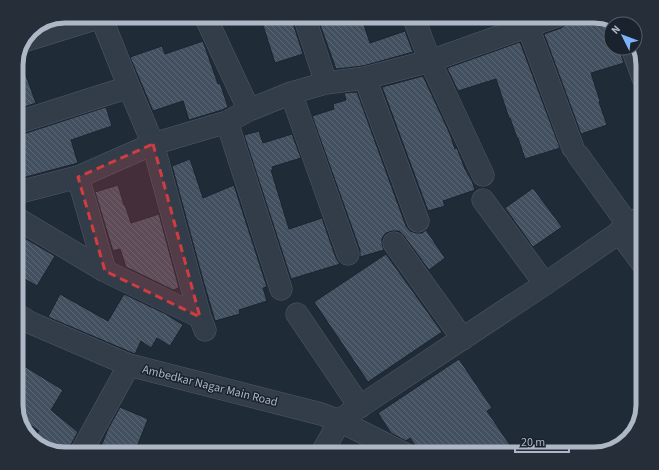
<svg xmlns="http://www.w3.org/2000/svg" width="659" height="470" font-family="'Source Sans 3',sans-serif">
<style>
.building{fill:url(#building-back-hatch);stroke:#1b242f}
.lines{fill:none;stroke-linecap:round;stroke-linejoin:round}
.minor-casing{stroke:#515a66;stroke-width:23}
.minor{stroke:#333d49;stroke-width:22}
.marked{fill:#d03d40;fill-opacity:0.2;stroke:#d03d40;stroke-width:3;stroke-dasharray:8 5;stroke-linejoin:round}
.labels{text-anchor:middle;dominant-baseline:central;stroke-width:3;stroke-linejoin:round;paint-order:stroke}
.street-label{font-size:12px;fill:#adb7c5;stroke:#19222d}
.rim{fill:none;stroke:#adb7c5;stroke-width:5}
</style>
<defs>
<pattern id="building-back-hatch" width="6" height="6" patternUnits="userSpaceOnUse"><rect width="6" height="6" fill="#425060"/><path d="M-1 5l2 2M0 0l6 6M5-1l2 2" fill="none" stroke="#5b6775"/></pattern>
</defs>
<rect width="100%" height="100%" fill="#202b38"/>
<path class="building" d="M 260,16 L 292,16 L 292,20 L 303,54 L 275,63 Z
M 326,16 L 361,16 L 370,43 L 405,31 L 413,52 L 363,66 L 336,69 L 318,19 Z
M 569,16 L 594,16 L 617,24 L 611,24 L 611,48 L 620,48 L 620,52 L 624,63 L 591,73 L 600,101 L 599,102 L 607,125 L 581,134 L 544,34 L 561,28 L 566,24 L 569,19 Z
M 203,41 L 218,84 L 220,83 L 228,107 L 222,110 L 189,120 L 183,101 L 153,111 L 130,57 L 162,46 L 165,54 Z
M 520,42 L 560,148 L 525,159 L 518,138 L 517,138 L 510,118 L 509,118 L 496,79 L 458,91 L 447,68 Z
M 19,56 L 36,103 L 19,109 L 16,99 L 16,62 Z
M 423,76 L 450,134 L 455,149 L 457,148 L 465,169 L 472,181 L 475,190 L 443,201 L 445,206 L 428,211 L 382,87 Z
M 357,92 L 406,226 L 410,231 L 416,233 L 422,233 L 426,230 L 445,258 L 429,270 L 404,236 L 399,231 L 392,231 L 386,233 L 382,238 L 382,244 L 384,250 L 360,257 L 360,250 L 312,116 L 334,109 L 333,104 L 346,100 L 344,93 Z
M 106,107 L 112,126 L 71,140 L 78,163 L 22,178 L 16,156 L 16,135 L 20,135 Z
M 259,131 L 263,143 L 292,134 L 301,158 L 272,167 L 273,170 L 271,170 L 289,229 L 322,218 L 336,258 L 340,264 L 291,279 L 244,135 Z
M 190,159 L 203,198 L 234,185 L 267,287 L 263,288 L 267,301 L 239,310 L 240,314 L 215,321 L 203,280 L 172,166 Z
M 118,185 L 124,205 L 125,205 L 131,223 L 159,214 L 179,288 L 173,290 L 126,267 L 120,249 L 113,251 L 95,192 Z
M 533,188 L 562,227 L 533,247 L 505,208 Z
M 16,233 L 55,256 L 37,286 L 16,274 Z
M 386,254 L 442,332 L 368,382 L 314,302 Z
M 60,294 L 108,321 L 124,294 L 166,314 L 183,325 L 170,346 L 157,338 L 151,348 L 141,341 L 135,354 L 48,317 Z
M 459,359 L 492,408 L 487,411 L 510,445 L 497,454 L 454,454 L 448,446 L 436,454 L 421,454 L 410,438 L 406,441 L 391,433 L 378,413 Z
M 16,361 L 63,390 L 51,410 L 78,432 L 69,448 L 68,454 L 53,450 L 35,436 L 39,431 L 23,420 L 16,408 Z
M 120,407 L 148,419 L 134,454 L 94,454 L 98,447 L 100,449 L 108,429 Z"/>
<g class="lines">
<defs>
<path id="minor" d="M 205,16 L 249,110
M 304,16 L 326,83
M 413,16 L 430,61 L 483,175
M 528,27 L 573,148
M 27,40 L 101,17 L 129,87 L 153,144 L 200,317 L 205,330
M 632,48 L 643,78
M 365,78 L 418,221
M 291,93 L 348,254
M 227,122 L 281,289
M 16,123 L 129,87
M 578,155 L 629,226
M 78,177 L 105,271
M 16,193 L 78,177 L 153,144 L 227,122 L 249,110 L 291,93 L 326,83 L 365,78 L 430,61 L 557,16
M 483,200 L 545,284
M 16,218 L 105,271 L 200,317
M 619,232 L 643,264
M 394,243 L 463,339
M 16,314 L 31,323 L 129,365 L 321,414 L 340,421 L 405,454
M 297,314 L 360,407
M 80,454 L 129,365
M 321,454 L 340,421 L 344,417 L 545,284 L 643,216"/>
</defs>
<use href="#minor" class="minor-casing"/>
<use href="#minor" class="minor"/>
</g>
<path class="marked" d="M 153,144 L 200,317 L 105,271 L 78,177 Z"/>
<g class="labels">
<g class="street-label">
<text transform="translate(210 386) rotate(14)">Ambedkar Nagar Main Road</text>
</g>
</g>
<path d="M0 0H659V470H0ZM65 23H594A42 42 0 0 1 636 65V405A42 42 0 0 1 594 447H65A42 42 0 0 1 23 405V65A42 42 0 0 1 65 23Z" fill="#252e39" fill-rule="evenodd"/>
<path class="rim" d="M65 23H594A42 42 0 0 1 636 65V405A42 42 0 0 1 594 447H65A42 42 0 0 1 23 405V65A42 42 0 0 1 65 23Z"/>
<g transform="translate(623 36) rotate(312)"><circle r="19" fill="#19222d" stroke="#545e6a"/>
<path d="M0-3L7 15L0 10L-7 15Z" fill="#7db2fb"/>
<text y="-6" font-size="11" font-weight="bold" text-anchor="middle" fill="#adb7c5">N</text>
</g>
<path d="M515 446v6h54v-6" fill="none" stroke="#adb7c5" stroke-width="2"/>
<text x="521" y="446" font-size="12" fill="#adb7c5" stroke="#19222d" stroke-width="3" paint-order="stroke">20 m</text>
</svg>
